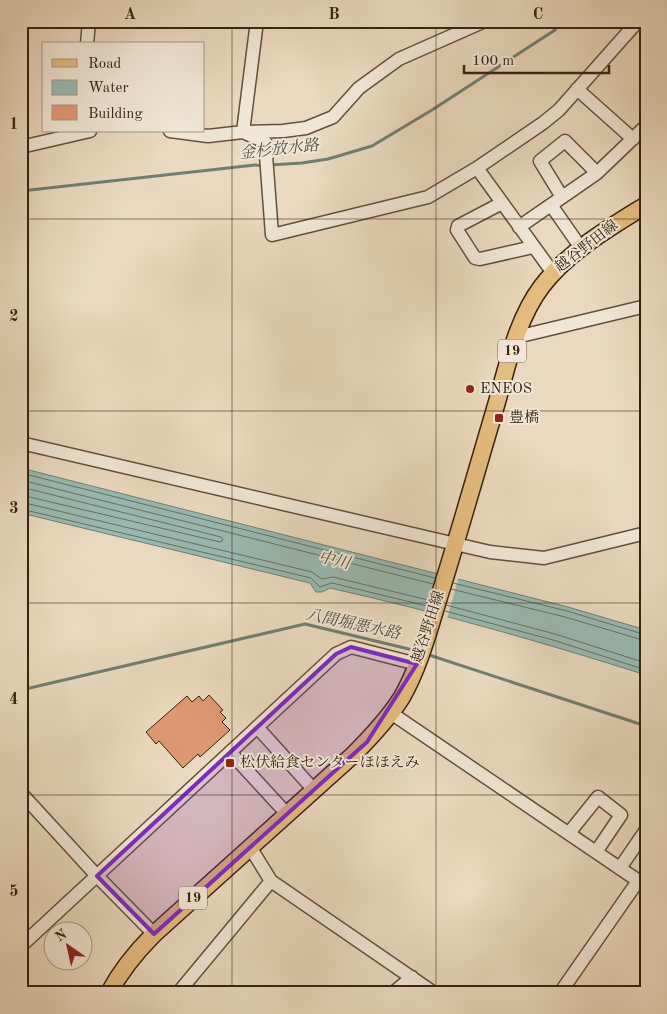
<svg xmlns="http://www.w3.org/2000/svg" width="667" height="1014" font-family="'Old Standard TT','Noto Serif JP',serif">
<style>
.water{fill:#98bab2;stroke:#717e72}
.pier{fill:#ead9be}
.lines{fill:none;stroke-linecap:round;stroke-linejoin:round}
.shore{stroke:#676e62;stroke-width:1}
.stream{stroke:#717e72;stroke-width:3}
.building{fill:#de9873;stroke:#362311}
.minor-casing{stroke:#63503c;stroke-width:15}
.major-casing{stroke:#362311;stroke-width:19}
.minor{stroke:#f1e6d5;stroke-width:12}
.major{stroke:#e5bc7f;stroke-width:16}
.marked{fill:#7b2cbf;fill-opacity:0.2;stroke:#7b2cbf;stroke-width:4;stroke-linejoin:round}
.grid{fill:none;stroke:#362311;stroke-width:1;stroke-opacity:0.55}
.poi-dot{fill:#8f2418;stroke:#f1e6d5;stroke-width:2}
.labels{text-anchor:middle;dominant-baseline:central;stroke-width:4;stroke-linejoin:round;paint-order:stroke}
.shield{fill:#f1e6d5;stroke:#6e5e4c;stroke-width:1}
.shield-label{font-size:14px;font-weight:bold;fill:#362311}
.street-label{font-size:15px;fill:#362311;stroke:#f1e6d5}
.poi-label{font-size:15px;fill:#362311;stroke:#f1e6d5;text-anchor:start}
.water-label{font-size:16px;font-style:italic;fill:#535041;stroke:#f1e6d5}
.neatline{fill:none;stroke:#362311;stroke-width:2}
.grid-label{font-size:16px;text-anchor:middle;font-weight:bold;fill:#362311}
</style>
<rect width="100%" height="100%" fill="#ead9be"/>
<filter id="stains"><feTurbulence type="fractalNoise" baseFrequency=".004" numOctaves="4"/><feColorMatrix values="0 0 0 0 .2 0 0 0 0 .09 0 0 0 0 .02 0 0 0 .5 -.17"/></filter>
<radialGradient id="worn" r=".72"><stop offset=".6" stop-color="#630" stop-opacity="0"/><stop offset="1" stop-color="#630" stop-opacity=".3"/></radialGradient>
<path class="water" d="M 21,468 L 568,607 L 646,630 L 646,675 C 542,642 437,612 330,588 L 322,592 L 316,592 L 310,583 L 21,513 Z"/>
<path class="pier" d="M 441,572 L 459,576 L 447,619 L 428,614 Z"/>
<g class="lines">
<path class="shore" d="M 21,473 L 435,578
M 21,480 L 433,584
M 21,487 L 221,537 L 223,540 L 220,542 L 21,495
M 21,502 L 312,572 L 322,579 L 333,577 L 428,600
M 21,509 L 311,578 L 320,587 L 332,583 L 427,606
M 453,583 L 567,611 L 646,635
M 451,589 L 565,617 L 646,641
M 446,605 L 555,634 L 646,663
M 445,611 L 553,640 L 646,670"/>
<path class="stream" d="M 270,165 L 302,163 L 328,159 L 372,146 L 432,110 L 555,30 L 561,21
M 21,191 L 255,165 L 264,166
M 426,654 L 646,726
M 21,690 L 305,624 L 417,651"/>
</g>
<path class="building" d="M 209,695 L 223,710 L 220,712 L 226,718 L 222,722 L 230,730 L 200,757 L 198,754 L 183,768 L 159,741 L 156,744 L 146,732 L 187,696 L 192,702 L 199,696 L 203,701 Z"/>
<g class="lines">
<defs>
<path id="minor" d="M 87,44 L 89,21
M 577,89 L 633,139
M 170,131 L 208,136 L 243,132 L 283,131 L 306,128 L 333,117 L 359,88 L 399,59 L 485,21
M 243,132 L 265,142 L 272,235 L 428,197 L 477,168 L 543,123 L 559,110 L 638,21
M 243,132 L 257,21
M 21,147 L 90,131
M 477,168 L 553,273
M 562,197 L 540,161 L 565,141 L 597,173
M 502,203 L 458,226 L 457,230 L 475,258 L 480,259 L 533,247
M 551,205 L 581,248
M 519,227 L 597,173 L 646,126
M 518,333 L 525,335 L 646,306
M 21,443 L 490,552 L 544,558 L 646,533
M 391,713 L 646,886
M 257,727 L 314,790
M 230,752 L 287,814
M 21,793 L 97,876 L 154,934
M 569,833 L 598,797 L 621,815 L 596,852
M 250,847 L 271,881 L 434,993
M 620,868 L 646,830
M 21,946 L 336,654 L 351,647 L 417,664
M 178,993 L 271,881
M 393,993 L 412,977
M 560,993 L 638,881"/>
<path id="major" d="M 109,993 C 121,970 136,952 154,934 L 353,755 C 371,737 389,718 402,697 C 420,665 429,629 440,594 C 460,530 478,466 497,402 C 508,363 517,319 542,286 C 569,251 609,228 646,205"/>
</defs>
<use href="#minor" class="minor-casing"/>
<use href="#major" class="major-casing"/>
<use href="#minor" class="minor"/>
<use href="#major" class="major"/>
</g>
<path class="marked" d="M 351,647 L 417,664 L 367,742 L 154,934 L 97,876 L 336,654 Z"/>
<path class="grid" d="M 232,21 L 232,993M 436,21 L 436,993M 21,219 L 646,219M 21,411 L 646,411M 21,603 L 646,603M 21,795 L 646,795"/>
<g class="poi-dot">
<circle cx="470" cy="389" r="5"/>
<rect x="494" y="413" width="10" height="10" rx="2.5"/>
<rect x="225" y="758" width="10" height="10" rx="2.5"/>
</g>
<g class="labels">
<g class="shield">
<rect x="498" y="339.5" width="28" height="23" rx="4"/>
<rect x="179" y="886.5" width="28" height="23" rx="4"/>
</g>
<g class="shield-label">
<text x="512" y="351">19</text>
<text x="193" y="898">19</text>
</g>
<g class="street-label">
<text transform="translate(587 247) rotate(-38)">越谷野田線</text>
<text transform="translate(429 627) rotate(-72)">越谷野田線</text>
</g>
<g class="poi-label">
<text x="480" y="389">ENEOS</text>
<text x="509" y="418">豊橋</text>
<text x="240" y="763">松伏給食センターほほえみ</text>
</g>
<g class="water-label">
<text transform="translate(279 150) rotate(-6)">金杉放水路</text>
<text transform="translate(334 561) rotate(13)">中川</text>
<text transform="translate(353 625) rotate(12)">八間堀悪水路</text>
</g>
</g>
<rect width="667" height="1014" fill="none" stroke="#ead9be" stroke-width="55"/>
<rect x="42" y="42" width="162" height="90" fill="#f1e6d5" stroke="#a69887"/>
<rect x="52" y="59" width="25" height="8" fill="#e5bc7f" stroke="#a69887"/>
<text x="88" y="68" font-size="15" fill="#362311">Road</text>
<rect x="52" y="80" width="25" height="15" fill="#98bab2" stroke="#a69887"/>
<text x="88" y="92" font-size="15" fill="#362311">Water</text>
<rect x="52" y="105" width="25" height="15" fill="#de9873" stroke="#a69887"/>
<text x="88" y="118" font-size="15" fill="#362311">Building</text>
<g transform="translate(68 946) rotate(326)"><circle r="24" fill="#f1e6d5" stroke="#a69887"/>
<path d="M0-4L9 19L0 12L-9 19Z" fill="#8f2418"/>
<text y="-8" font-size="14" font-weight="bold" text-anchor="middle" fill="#362311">N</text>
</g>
<path d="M464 65v8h145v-8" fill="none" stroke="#362311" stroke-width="2.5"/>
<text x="472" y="65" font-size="15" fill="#362311" stroke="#f1e6d5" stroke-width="4" paint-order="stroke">100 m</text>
<rect x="28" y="28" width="612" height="958" class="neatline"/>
<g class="grid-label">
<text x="130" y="19">A</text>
<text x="334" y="19">B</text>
<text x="538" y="19">C</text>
<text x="14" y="129">1</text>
<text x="14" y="321">2</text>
<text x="14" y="513">3</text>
<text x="14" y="704">4</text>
<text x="14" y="896">5</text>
</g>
<rect width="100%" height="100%" filter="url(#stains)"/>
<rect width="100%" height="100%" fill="url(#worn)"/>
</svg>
